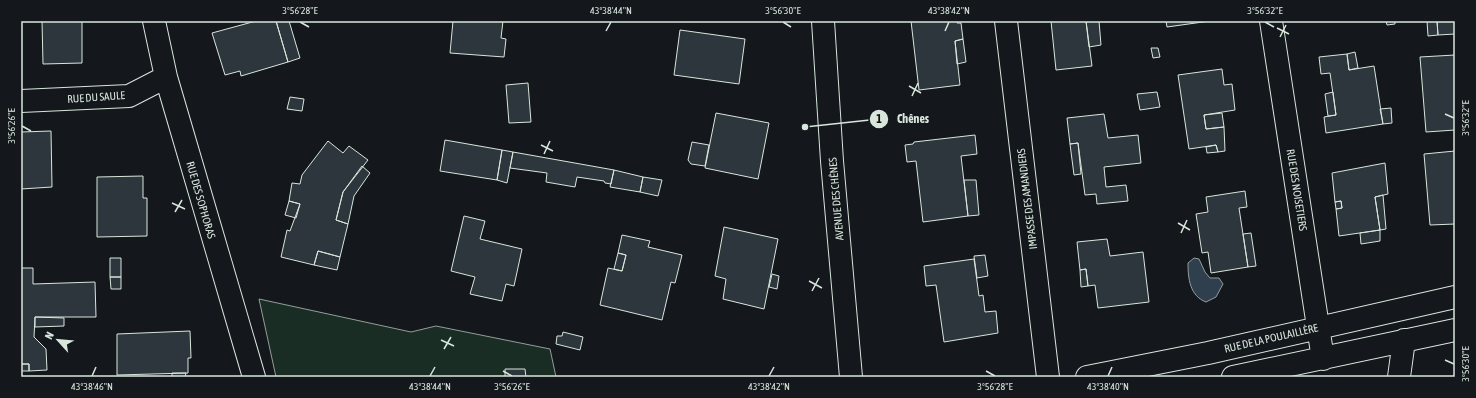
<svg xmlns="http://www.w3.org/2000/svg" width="1476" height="398" font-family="'Asap Condensed',sans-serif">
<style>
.green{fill:#1a2d24;stroke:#939e99}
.water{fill:#2f3f4d;stroke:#939e99}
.building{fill:#2c363c;stroke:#d8e6dc}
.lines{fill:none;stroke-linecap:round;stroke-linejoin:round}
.minor-casing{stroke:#d8e6dc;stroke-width:24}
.minor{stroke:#14181c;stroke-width:22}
.ticks{fill:none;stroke:#d8e6dc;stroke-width:1.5}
.labels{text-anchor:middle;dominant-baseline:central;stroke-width:3;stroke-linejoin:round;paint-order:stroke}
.street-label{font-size:11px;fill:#d8e6dc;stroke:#14181c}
.leader{fill:none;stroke:#d8e6dc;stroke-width:1.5}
.callout-dot{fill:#d8e6dc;stroke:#14181c;stroke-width:1.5}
.mark-label{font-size:12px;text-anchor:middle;font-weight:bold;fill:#111}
.callout-label{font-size:12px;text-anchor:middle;font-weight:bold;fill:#d8e6dc;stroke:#14181c;stroke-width:3;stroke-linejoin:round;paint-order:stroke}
.neatline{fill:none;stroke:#d8e6dc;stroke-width:1.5}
.ticks-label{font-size:10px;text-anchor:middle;fill:#d8e6dc}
</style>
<rect width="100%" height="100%" fill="#14181c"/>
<path class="green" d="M 259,299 L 411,332 L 436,326 L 550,349 L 556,377 L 276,377 Z"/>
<path class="water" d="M 1194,258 L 1199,259 L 1205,272 L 1210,278 L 1219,278 L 1223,284 L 1216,297 L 1206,302 C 1190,296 1188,279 1188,263 Z"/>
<path class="building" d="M 42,21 L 82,21 L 82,63 L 43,64 Z
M 256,21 L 276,21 L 288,62 L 241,76 L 240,71 L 225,75 L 212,33 Z
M 276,21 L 289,21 L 300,58 L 288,62 Z
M 453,21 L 503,21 L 501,38 L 506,39 L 504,57 L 450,53 Z
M 911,21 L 957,21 L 957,23 L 961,23 L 963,39 L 955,41 L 960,85 L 919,90 Z
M 1051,21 L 1086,21 L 1092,66 L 1056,70 Z
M 1086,21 L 1099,21 L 1101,45 L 1089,47 Z
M 1166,21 L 1210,21 L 1167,27 Z
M 1386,21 L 1395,21 L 1395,24 L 1387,25 Z
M 1427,21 L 1437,21 L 1438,35 L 1428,36 Z
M 1437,21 L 1455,21 L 1455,34 L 1438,35 Z
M 680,30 L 745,39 L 739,84 L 674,75 Z
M 963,39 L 966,62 L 957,64 L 955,41 Z
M 1151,48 L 1158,48 L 1160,57 L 1153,58 Z
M 1355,52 L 1358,68 L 1349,70 L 1347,54 Z
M 1347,54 L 1349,70 L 1374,66 L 1383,124 L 1326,133 L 1324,117 L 1336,115 L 1330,73 L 1321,74 L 1319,57 Z
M 1455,55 L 1455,130 L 1426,132 L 1420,57 Z
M 1222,69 L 1224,85 L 1232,84 L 1235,110 L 1204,115 L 1206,129 L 1224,127 L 1225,151 L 1218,152 L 1216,145 L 1189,149 L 1178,75 Z
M 528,83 L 531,122 L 509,123 L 506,85 Z
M 1157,92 L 1160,107 L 1140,110 L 1137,94 Z
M 1333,92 L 1336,115 L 1328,116 L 1325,94 Z
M 290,97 L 304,99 L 302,111 L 287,109 Z
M 1391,108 L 1392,123 L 1383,124 L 1380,109 Z
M 716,113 L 769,123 L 758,179 L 705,168 Z
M 1222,113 L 1224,127 L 1206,129 L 1204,115 Z
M 1104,114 L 1108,138 L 1138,135 L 1141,163 L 1104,167 L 1106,187 L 1126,185 L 1128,201 L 1097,204 L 1096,194 L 1085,195 L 1078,143 L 1070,144 L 1067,118 Z
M 51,131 L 52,187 L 21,189 L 21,132 Z
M 975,135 L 977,154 L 961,156 L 968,216 L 923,222 L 916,161 L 907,162 L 905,145 L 913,144 L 914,142 Z
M 445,140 L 502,150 L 497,180 L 440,171 Z
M 328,141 L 343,153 L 349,146 L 368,160 L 343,192 L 336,220 L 348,224 L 340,257 L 318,251 L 314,265 L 281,257 L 287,230 L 290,231 L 300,204 L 289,201 L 292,183 L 300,184 L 302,175 Z
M 692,142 L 709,145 L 705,166 L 691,164 L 688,160 Z
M 1078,143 L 1081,174 L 1074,175 L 1070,144 Z
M 1216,145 L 1218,152 L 1207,153 L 1206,147 Z
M 502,150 L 513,152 L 507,183 L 497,180 Z
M 1455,151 L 1455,224 L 1430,225 L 1424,154 Z
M 513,152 L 614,170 L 611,184 L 605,183 L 604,181 L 577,177 L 575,187 L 546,182 L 547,173 L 510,168 Z
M 1385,163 L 1388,194 L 1375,197 L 1380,230 L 1339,236 L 1336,209 L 1342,208 L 1341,201 L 1335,202 L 1332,173 Z
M 362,166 L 370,173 L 354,196 L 348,224 L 336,220 L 343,192 Z
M 614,170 L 643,177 L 640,192 L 610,187 Z
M 143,176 L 143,198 L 147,198 L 147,236 L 97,237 L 97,177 Z
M 643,177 L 662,180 L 658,196 L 640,192 Z
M 964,180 L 976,180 L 979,215 L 968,216 Z
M 1245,191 L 1247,207 L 1239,208 L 1248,267 L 1211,273 L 1208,252 L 1202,253 L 1196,214 L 1208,212 L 1206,197 Z
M 1383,195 L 1386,229 L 1380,230 L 1375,197 Z
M 289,201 L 300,204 L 296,218 L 285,215 Z
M 1341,201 L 1342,208 L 1336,209 L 1335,202 Z
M 464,216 L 485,221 L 480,239 L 522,249 L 514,286 L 506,284 L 502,301 L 470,294 L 475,277 L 451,271 Z
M 724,227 L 778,239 L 764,309 L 723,299 L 726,279 L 715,276 Z
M 1380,230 L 1380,241 L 1361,244 L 1360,233 Z
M 1251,233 L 1256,266 L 1248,267 L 1243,234 Z
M 622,235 L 650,241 L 648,247 L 682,255 L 675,283 L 671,282 L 662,320 L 600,305 L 608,268 L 622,271 L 626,255 L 618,253 Z
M 1107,239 L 1110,256 L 1143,252 L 1149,302 L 1098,308 L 1095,285 L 1088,286 L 1086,269 L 1080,270 L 1077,242 Z
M 318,251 L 340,257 L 337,270 L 314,265 Z
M 618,253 L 626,255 L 622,271 L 614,269 Z
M 985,255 L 988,276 L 977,278 L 974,256 Z
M 110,258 L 121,258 L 121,277 L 110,277 Z
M 974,259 L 979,296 L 983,295 L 985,312 L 996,311 L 998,333 L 944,342 L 936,285 L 926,286 L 924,266 Z
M 21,268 L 33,268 L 33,284 L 95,282 L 96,317 L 35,317 L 34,337 L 46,349 L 47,370 L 29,371 L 29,364 L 21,364 Z
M 1086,269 L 1088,286 L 1081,287 L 1080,270 Z
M 772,274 L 779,276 L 777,289 L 769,287 Z
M 110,277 L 121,277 L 121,289 L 111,289 Z
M 35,317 L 64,318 L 64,326 L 35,327 Z
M 190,331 L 191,358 L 188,358 L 188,373 L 117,375 L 117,334 Z
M 563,332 L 583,337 L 580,350 L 556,344 L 557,336 L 562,336 Z
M 21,364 L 29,364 L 29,371 L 21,371 Z
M 505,369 L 525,369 L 526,377 L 505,377 Z
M 172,373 L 186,373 L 185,377 L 172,377 Z"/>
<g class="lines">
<defs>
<path id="minor" d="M 154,21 L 166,77 L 254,377
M 823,21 L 832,161 L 851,377
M 1006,21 L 1048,377
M 1271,21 L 1323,359
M 21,101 L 129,96 L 166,77
M 1087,377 L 1208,353 L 1455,297
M 1233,377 L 1455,330
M 1399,377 L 1404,340"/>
</defs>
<use href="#minor" class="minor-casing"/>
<use href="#minor" class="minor"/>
</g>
<path class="ticks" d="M 300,22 L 309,27M 783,22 L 791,27M 1265,22 L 1274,27M 1277,28 L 1289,34M 606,31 L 611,22M 945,31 L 949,22M 1280,37 L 1286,25M 909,86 L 921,93M 912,96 L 918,83M 1445,114 L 1454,118M 22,126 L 31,131M 541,145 L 553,151M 544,154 L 550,141M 172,203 L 185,209M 175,212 L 182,200M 1178,223 L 1190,230M 1181,233 L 1187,220M 809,281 L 822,288M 812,291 L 819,278M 441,340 L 454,346M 444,349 L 451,337M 1445,360 L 1454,364M 503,371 L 512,376M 986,371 L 995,376M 92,376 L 96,367M 430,376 L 435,367M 769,376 L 774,367M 1108,376 L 1112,367"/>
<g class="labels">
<g class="street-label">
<text transform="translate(96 97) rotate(-4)">RUE DU SAULE</text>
<text transform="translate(1297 190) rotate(81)">RUE DES NOISETIERS</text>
<text transform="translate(836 199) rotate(-95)">AVENUE DES CHÊNES</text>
<text transform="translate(1027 199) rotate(-97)">IMPASSE DES AMANDIERS</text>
<text transform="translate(201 200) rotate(74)">RUE DES SOPHORAS</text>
<text transform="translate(1271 338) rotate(-13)">RUE DE LA POULAILLÈRE</text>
</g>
</g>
<path class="leader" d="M805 127L879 119"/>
<g class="callout-dot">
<circle cx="805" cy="127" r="4"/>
<circle cx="879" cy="119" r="10"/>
</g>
<g class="mark-label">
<text x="879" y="123">1</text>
</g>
<g class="callout-label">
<text x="913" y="123">Chênes</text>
</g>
<rect width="1476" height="398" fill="none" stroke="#14181c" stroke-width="44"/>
<g transform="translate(58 340) rotate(297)" stroke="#14181c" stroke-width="3" paint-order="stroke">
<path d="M0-3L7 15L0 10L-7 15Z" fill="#d8e6dc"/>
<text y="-6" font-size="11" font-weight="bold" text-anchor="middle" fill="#d8e6dc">N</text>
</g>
<rect x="22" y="22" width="1432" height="354" class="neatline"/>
<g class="ticks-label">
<text x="300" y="14">3°56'28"E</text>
<text x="611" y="14">43°38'44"N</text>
<text x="783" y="14">3°56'30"E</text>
<text x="949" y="14">43°38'42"N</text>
<text x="1265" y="14">3°56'32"E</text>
<text transform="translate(1465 118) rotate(-90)" y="4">3°56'32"E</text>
<text transform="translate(11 126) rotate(-90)" y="4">3°56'26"E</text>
<text transform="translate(1465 364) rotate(-90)" y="4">3°56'30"E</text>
<text x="92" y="390">43°38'46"N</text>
<text x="430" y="390">43°38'44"N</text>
<text x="512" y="390">3°56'26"E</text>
<text x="769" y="390">43°38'42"N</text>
<text x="995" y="390">3°56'28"E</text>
<text x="1108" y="390">43°38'40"N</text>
</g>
</svg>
